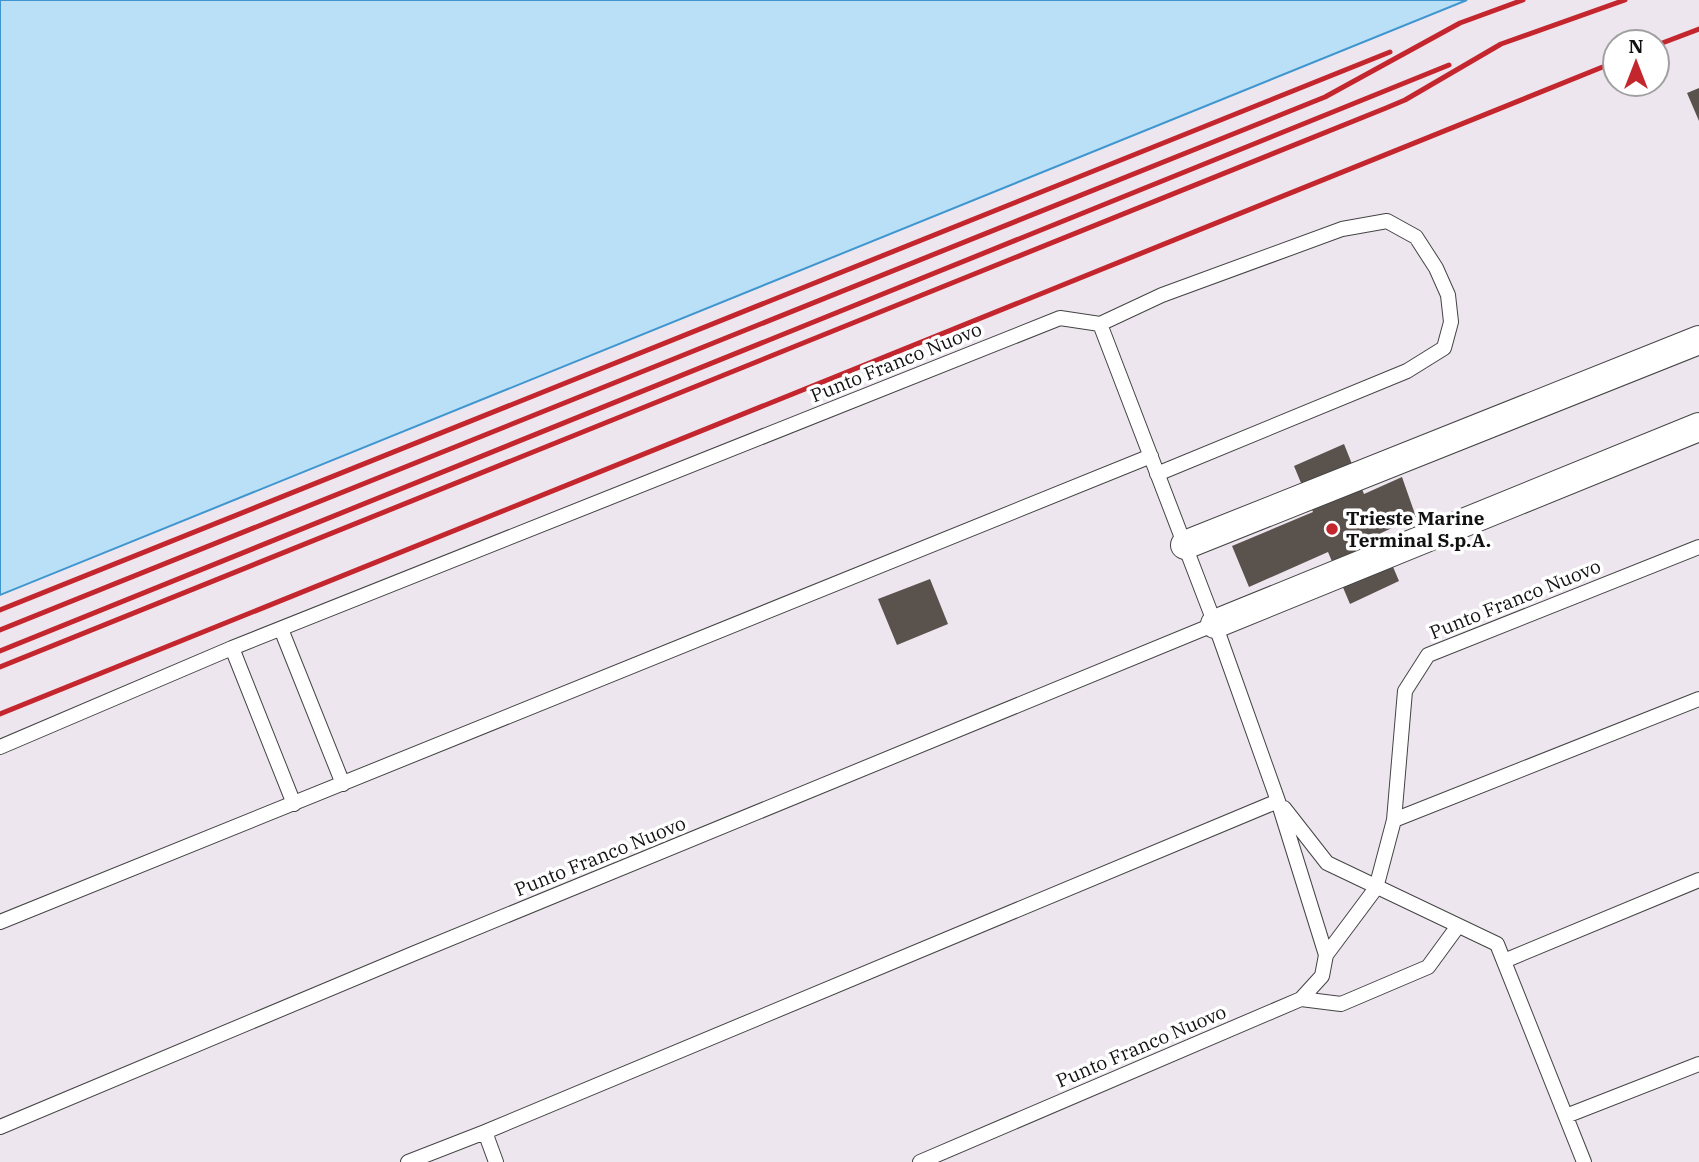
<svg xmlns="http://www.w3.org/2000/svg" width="1699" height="1162" font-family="'IBM Plex Serif',serif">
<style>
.industrial{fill:#eee6ef;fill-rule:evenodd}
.water{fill:#b9e0f7;stroke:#3f96cf;stroke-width:2}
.building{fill:#5a524d}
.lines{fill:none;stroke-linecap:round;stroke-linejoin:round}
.lane-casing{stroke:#444;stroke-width:16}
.street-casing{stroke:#444;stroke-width:30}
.lane{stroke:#fff;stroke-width:14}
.street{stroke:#fff;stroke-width:28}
.rail{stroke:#c4262e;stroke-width:5}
.poi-dot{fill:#c4262e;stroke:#fff;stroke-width:2.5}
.labels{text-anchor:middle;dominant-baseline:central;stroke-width:7;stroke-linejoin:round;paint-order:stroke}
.street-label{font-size:19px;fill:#111;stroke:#fff}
.poi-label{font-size:19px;font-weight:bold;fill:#111;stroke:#fff;text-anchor:start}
</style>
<rect width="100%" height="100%" fill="#fffdf5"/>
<path class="industrial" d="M 1467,0 L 1699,0 L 1699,1162 L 0,1162 L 0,595 ZM 1615,42 L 1657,42 L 1657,84 L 1615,84 Z"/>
<path class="water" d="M 0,0 L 1467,0 L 0,595 Z"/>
<path class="building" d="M 1699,88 L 1699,121 L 1687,93 Z
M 1344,444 L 1364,494 L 1402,477 L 1416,517 L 1379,534 L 1399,581 L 1350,604 L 1328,552 L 1249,587 L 1232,546 L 1313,512 L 1294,466 Z
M 930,579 L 948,624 L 897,645 L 878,599 Z"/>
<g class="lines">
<defs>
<path id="lane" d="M 281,629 L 343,784
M 232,648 L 294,804
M 0,747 L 232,648 L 1060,318 L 1100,324 L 1162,295 L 1342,229 L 1387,221 L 1416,237 L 1436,268 L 1448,295 L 1451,322 L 1444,348 L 1407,371 L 1157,474
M 1284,808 L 1327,863 L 1497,944 L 1584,1162
M 1394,820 L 1405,691 L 1428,655 L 1699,547
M 0,922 L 1151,456
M 1326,955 L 1376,888 L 1394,820 L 1699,699
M 1504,961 L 1699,880
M 1301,999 L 1341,1004 L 1428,967 L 1458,926
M 1566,1116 L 1699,1064
M 0,1127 L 415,953 L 1215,624
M 485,1132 L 496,1162
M 408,1162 L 485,1132 L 1278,801
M 920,1162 L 1301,999 L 1322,976 L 1326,955 L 1278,801 L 1215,624 L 1100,324"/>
<path id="street" d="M 1185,545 L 1699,340
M 1215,624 L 1699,427"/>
</defs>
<use href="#lane" class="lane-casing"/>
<use href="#street" class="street-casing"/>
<use href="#lane" class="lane"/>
<use href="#street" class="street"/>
<path class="rail" d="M 1657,45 L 1699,29
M 0,610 L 1390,52
M 0,630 L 1325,97 L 1460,23 L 1523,0
M 0,651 L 1449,65
M 0,667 L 1386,108 L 1405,100 L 1501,44 L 1625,0
M 0,714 L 1615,62"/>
</g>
<circle class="poi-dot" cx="1332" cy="529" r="7"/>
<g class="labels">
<g class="street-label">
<text transform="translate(896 362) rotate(-22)">Punto Franco Nuovo</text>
<text transform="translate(1515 599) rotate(-22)">Punto Franco Nuovo</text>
<text transform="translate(600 856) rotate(-22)">Punto Franco Nuovo</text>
<text transform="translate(1141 1046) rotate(-23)">Punto Franco Nuovo</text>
</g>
<g class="poi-label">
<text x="1346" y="518">Trieste Marine<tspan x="1346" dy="22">Terminal S.p.A.</tspan></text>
</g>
</g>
<g transform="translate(1636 63)"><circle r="33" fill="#ffffff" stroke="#a0a0a0" stroke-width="2"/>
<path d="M0-5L12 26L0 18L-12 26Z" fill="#c4262e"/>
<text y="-10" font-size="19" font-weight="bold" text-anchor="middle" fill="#111111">N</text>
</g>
</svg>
